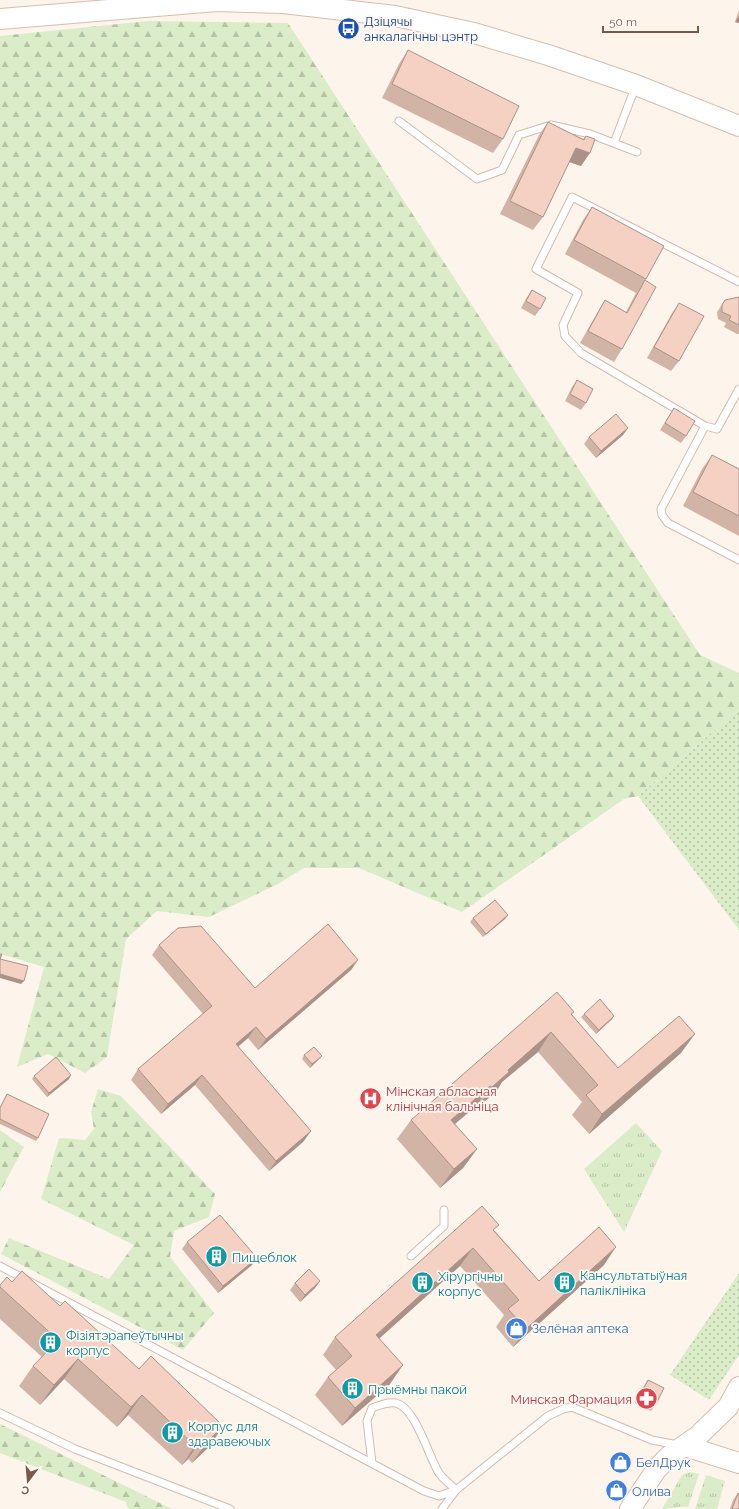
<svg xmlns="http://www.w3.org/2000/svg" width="739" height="1509" font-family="Raleway,sans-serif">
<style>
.grass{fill:url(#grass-tufts)}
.forest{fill:url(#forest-firs)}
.park{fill:url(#park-dots)}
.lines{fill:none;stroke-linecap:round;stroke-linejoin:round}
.lane-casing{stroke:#d2bbaf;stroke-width:9}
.secondary-casing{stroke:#d7bdaf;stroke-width:22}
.lane{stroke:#fff;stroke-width:7}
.secondary{stroke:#fff;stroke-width:20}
.wall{fill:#d2b4a7}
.shaded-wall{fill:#ab9288}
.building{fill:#f4d1c2;stroke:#ab9288}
.labels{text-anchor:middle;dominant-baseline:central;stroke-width:3.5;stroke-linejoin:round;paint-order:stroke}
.transit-label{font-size:13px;fill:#164399;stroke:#fff9f3;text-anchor:start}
.health-label{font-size:13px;fill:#be3a42;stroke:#fff9f3;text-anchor:start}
.culture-label{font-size:13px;fill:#0d838f;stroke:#fff9f3;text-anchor:start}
.shop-label{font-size:13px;fill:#366cbe;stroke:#fff9f3;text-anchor:start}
</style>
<defs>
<pattern id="grass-tufts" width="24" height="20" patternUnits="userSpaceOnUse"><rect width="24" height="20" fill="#daedc8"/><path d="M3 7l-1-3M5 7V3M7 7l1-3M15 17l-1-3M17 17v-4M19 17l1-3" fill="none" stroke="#b6c3a5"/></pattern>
<pattern id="forest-firs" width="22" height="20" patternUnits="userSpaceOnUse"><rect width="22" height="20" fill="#daedc8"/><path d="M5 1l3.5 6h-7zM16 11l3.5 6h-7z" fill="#b6c3a5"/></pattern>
<pattern id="park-dots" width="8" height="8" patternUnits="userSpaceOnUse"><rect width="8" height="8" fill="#daedc8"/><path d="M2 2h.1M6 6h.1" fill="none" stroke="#b6c3a5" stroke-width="1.8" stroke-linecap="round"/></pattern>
</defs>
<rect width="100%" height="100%" fill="#fdf5eb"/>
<path class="grass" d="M 636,1123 L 662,1151 L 624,1232 L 584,1169 Z
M 690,1472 L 699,1474 L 688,1507 C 679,1506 672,1509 662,1509 L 682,1475 Z
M 706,1475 L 725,1481 L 717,1509 L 695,1509 Z"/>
<path class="forest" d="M 148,21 L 288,23 L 700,655 L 739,673 L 739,709 L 638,796 L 624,799 L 462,912 L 359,868 L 304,868 L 278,884 L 209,917 L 157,911 L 126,939 L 107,1057 L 85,1073 L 48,1054 L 17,1067 L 44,967 L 0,954 L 0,36 Z
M 98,1089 L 121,1096 L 215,1194 L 209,1217 L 174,1231 L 170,1257 L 214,1313 L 183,1350 L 1,1254 L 9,1238 L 109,1279 L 134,1245 L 41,1199 L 59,1138 L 85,1140 L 94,1129 L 91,1112 Z
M 0,1130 L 24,1147 L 0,1192 Z
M 0,1424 L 172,1509 L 128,1509 L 126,1502 L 0,1453 Z"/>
<path class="park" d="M 739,709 L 739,930 L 638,796 Z
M 739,1273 L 739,1355 L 709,1400 L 670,1375 Z"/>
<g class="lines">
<defs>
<path id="lane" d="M 399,121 L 477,179 L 502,170 L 519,135 L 551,125 L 590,134 L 637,152
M 614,143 L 636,85
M 739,282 L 572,197 L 536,269 L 578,293 L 563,325 L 565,336 L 581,353 L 705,426 L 717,429 L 739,389
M 705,426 L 661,509 L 662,515 L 668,523 L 739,560
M 411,1256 L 444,1226 L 444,1210
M 0,1266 L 424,1491 L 439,1496 L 456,1490
M 0,1413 L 75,1449 L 230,1509
M 372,1463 L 367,1421 L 372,1408 C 380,1405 387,1402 396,1403 C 416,1408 429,1458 439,1473 C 443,1479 451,1485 456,1490
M 442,1509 L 456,1490 L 548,1416 L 563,1409 L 572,1407 L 652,1440 L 678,1445"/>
<path id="secondary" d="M 0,19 L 217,1 L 283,3 L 395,16 L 474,33 L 548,55 L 636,85 L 739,126
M 685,1446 L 739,1463
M 630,1509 L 656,1470 L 668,1457 L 698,1436 L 728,1407 L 739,1387"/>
</defs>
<use href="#lane" class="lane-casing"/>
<use href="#secondary" class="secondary-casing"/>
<use href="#lane" class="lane"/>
<use href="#secondary" class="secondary"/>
</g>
<path class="wall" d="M 739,10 L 739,23 L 735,22 Z
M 408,50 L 503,139 L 493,153 L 382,98 L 399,64 Z
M 548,122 L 583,139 L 586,136 L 581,166 L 569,162 L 543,217 L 533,230 L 500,214 L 539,135 Z
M 592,207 L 664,246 L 645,280 L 622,349 L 614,362 L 580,343 L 597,313 L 605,300 L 626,312 L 636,293 L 565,254 L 583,220 Z
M 532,290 L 540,309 L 535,316 L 521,308 L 527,297 Z
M 739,297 L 739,334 L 737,334 L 724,327 L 726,323 L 718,319 L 717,312 L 725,300 Z
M 679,303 L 679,361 L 671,371 L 647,358 L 672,313 Z
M 577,380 L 586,403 L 581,410 L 565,401 L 572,387 Z
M 674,408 L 686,436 L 681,443 L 660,430 Z
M 628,428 L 623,435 L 596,458 L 584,444 L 589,437 Z
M 712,455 L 739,469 L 739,536 L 683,506 L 702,469 Z
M 508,915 L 505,919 L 483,937 L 470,922 L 473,918 Z
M 159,945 L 255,988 L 358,960 L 351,970 L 258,1050 L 248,1038 L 238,1047 L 311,1131 L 303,1142 L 269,1171 L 195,1085 L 161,1114 L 131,1080 L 138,1069 L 203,1014 L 152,955 Z
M 584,1014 L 612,1019 L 596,1034 L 581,1017 Z
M 572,1015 L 618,1068 L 681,1053 L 589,1134 L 572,1115 L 582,1102 L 538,1052 L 502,1082 L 496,1092 L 478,1107 L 476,1106 L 455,1124 L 477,1149 L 463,1168 L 440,1188 L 397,1139 L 411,1120 Z
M 304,1055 L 319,1059 L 310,1068 L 302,1059 Z
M 71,1075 L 69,1079 L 47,1097 L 32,1079 L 34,1076 Z
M 7,1094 L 38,1138 L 36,1141 L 0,1124 L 0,1107 Z
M 495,1231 L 539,1281 L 604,1265 L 513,1347 L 496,1327 L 504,1315 L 460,1266 L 379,1339 L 390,1384 L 342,1426 L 315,1395 L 328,1377 L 336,1370 L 323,1355 L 335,1337 Z
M 187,1242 L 252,1265 L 218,1293 L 182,1249 Z
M 320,1281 L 315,1288 L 300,1302 L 290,1290 L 295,1283 Z
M 12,1282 L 210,1446 L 192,1463 L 188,1459 L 182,1465 L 128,1415 L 117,1427 L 64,1379 L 40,1405 L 19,1386 L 33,1366 L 42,1357 L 0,1319 L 0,1287 Z
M 648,1380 L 656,1404 L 651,1411 L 635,1403 L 643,1387 Z
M 738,1493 L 739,1509 L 730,1509 L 733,1500 Z"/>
<path class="shaded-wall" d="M 739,16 L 739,23 L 735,22 Z
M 576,148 L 590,153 L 581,166 L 567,161 Z
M 628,428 L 623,435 L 596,458 L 601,451 Z
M 508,915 L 505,919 L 483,937 L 486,934 Z
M 358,960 L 351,970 L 258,1050 L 266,1039 Z
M 0,974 L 24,981 L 21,984 L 0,978 Z
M 614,1016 L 612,1019 L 596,1034 L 599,1030 Z
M 256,1027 L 248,1038 L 228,1055 L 236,1044 Z
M 551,1032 L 538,1052 L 502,1082 L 496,1092 L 478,1107 L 492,1087 L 508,1070 Z
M 695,1034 L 681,1053 L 589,1134 L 602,1114 Z
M 322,1056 L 310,1068 L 312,1064 Z
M 71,1075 L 69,1079 L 47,1097 L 49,1093 Z
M 202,1075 L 195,1085 L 161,1114 L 168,1104 Z
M 490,1086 L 476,1106 L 437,1139 L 451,1120 Z
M 311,1131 L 303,1142 L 269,1171 L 276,1161 Z
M 477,1149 L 463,1168 L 440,1188 L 454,1169 Z
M 616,1247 L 604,1265 L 513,1347 L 526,1329 Z
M 473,1248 L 460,1266 L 363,1353 L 376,1335 Z
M 257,1258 L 252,1265 L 218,1293 L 223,1286 Z
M 320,1281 L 315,1288 L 300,1302 L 305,1295 Z
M 78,1359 L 64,1379 L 40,1405 L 54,1385 Z
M 403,1365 L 390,1384 L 342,1426 L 355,1408 Z
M 142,1395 L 128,1415 L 117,1427 L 131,1407 Z
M 223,1426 L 210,1446 L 192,1463 L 206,1443 Z
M 202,1439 L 188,1459 L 182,1465 L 195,1446 Z"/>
<path class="building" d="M 408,50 L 519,106 L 503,139 L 392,84 Z
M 548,122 L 584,140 L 586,136 L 595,139 L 590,153 L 576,148 L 543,217 L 510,201 Z
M 592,207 L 664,246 L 646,279 L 574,240 Z
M 645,280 L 656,287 L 622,349 L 588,331 L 605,300 L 627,313 Z
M 532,290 L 546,298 L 540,309 L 526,301 Z
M 739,297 L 739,325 L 729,320 L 731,316 L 722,312 L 722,305 L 725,300 Z
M 679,303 L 704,316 L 679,361 L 654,347 Z
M 577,380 L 593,389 L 586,403 L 570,394 Z
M 674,408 L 695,421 L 686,436 L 665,423 Z
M 616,414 L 628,428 L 601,451 L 589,437 Z
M 712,455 L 739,469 L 739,516 L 693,492 Z
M 495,900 L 508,915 L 486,934 L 473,918 Z
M 328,924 L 358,960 L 266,1039 L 256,1027 L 236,1044 L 311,1131 L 276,1161 L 202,1075 L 168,1104 L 138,1069 L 212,1006 L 159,945 L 178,928 L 201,926 L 255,988 Z
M 0,954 L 2,954 L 0,959 L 28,966 L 24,981 L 0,974 Z
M 557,992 L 574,1012 L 571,1014 L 618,1068 L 679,1016 L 695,1034 L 602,1114 L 586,1095 L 598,1085 L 551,1032 L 508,1070 L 509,1072 L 492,1087 L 490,1086 L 451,1120 L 477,1149 L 454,1169 L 411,1120 Z
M 600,999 L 614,1016 L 599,1030 L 584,1014 Z
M 314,1047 L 322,1056 L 312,1064 L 304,1055 Z
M 56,1057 L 71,1075 L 49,1093 L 34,1076 Z
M 7,1094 L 49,1114 L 38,1138 L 0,1119 L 0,1108 Z
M 482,1206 L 499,1225 L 493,1230 L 539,1281 L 599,1227 L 616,1247 L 526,1329 L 508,1309 L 519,1300 L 473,1248 L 376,1335 L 403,1365 L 355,1408 L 328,1377 L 352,1356 L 335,1337 Z
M 220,1215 L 257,1258 L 223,1286 L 187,1242 Z
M 309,1269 L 320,1281 L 305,1295 L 295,1283 Z
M 22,1271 L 60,1306 L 65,1301 L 139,1369 L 151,1356 L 223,1426 L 206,1443 L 202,1439 L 195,1446 L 142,1395 L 131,1407 L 78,1359 L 54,1385 L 33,1366 L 58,1340 L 0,1287 L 0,1285 L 7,1277 L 12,1282 Z
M 648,1380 L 664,1388 L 656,1404 L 640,1396 Z
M 738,1493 L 739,1494 L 739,1509 L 732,1509 Z"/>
<defs>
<symbol id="bus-disc" viewBox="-11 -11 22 22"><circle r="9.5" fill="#1a4fb4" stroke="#fff9f3"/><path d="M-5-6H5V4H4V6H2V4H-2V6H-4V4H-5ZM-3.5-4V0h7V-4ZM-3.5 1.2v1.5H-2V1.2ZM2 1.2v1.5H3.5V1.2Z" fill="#fff"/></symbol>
<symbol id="hospital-disc" viewBox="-11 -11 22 22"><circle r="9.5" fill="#e0444e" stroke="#fff9f3"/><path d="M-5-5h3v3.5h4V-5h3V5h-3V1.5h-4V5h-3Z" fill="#fff"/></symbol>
<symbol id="building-disc" viewBox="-11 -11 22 22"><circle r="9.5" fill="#0f9aa8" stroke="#fff9f3"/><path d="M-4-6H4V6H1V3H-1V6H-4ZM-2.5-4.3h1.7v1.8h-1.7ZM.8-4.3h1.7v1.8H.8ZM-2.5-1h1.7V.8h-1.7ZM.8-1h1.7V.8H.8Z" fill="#fff"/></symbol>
<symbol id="shop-disc" viewBox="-11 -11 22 22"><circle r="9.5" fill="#3f7fe0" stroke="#fff9f3"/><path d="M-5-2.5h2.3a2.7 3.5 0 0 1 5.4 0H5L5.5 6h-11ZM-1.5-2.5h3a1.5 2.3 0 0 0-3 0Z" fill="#fff"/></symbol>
<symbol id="pharmacy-disc" viewBox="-11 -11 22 22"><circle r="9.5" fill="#e0444e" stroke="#fff9f3"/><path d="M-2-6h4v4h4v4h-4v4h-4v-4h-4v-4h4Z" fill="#fff"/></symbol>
</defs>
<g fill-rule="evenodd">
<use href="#bus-disc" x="336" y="16" width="25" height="25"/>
<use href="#hospital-disc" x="358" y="1086" width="25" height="25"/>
<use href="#building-disc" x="204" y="1244" width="25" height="25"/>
<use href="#building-disc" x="552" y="1270" width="25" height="25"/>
<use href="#building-disc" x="410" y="1270" width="25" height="25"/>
<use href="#shop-disc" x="504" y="1316" width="25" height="25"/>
<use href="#building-disc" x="38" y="1330" width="25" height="25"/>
<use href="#building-disc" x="340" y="1376" width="25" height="25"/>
<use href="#pharmacy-disc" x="634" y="1386" width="25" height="25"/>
<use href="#building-disc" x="160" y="1420" width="25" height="25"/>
<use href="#shop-disc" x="608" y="1450" width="25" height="25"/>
<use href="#shop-disc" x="604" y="1478" width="25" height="25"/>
</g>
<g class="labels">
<g class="transit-label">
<text x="364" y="21">Дзіцячы<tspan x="364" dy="15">анкалагічны цэнтр</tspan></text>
</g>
<g class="health-label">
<text x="386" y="1091">Мінская абласная<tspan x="386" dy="15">клінічная бальніца</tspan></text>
<text x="632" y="1399" text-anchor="end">Минская Фармация</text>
</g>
<g class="culture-label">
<text x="232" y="1257">Пищеблок</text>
<text x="580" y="1275">Кансультатыўная<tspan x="580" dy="15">паліклініка</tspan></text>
<text x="438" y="1276">Хірургічны<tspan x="438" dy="15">корпус</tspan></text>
<text x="66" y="1335">Фізіятэрапеўтычны<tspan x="66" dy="15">корпус</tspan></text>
<text x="368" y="1389">Прыёмны пакой</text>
<text x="188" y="1426">Корпус для<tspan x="188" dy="15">здаравеючых</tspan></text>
</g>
<g class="shop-label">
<text x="532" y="1328">Зелёная аптека</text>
<text x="636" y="1462">БелДрук</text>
<text x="632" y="1491">Олива</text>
</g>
</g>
<g transform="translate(28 1481) rotate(196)" stroke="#fff9f3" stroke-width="3" paint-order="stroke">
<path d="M0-3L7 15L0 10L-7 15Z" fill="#7b584c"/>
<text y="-6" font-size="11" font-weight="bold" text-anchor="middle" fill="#7b584c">С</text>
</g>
<path d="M603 26v6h95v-6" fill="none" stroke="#7b584c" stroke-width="2"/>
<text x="609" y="26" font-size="12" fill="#7b584c" stroke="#fff9f3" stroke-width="3" paint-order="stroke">50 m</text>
</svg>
